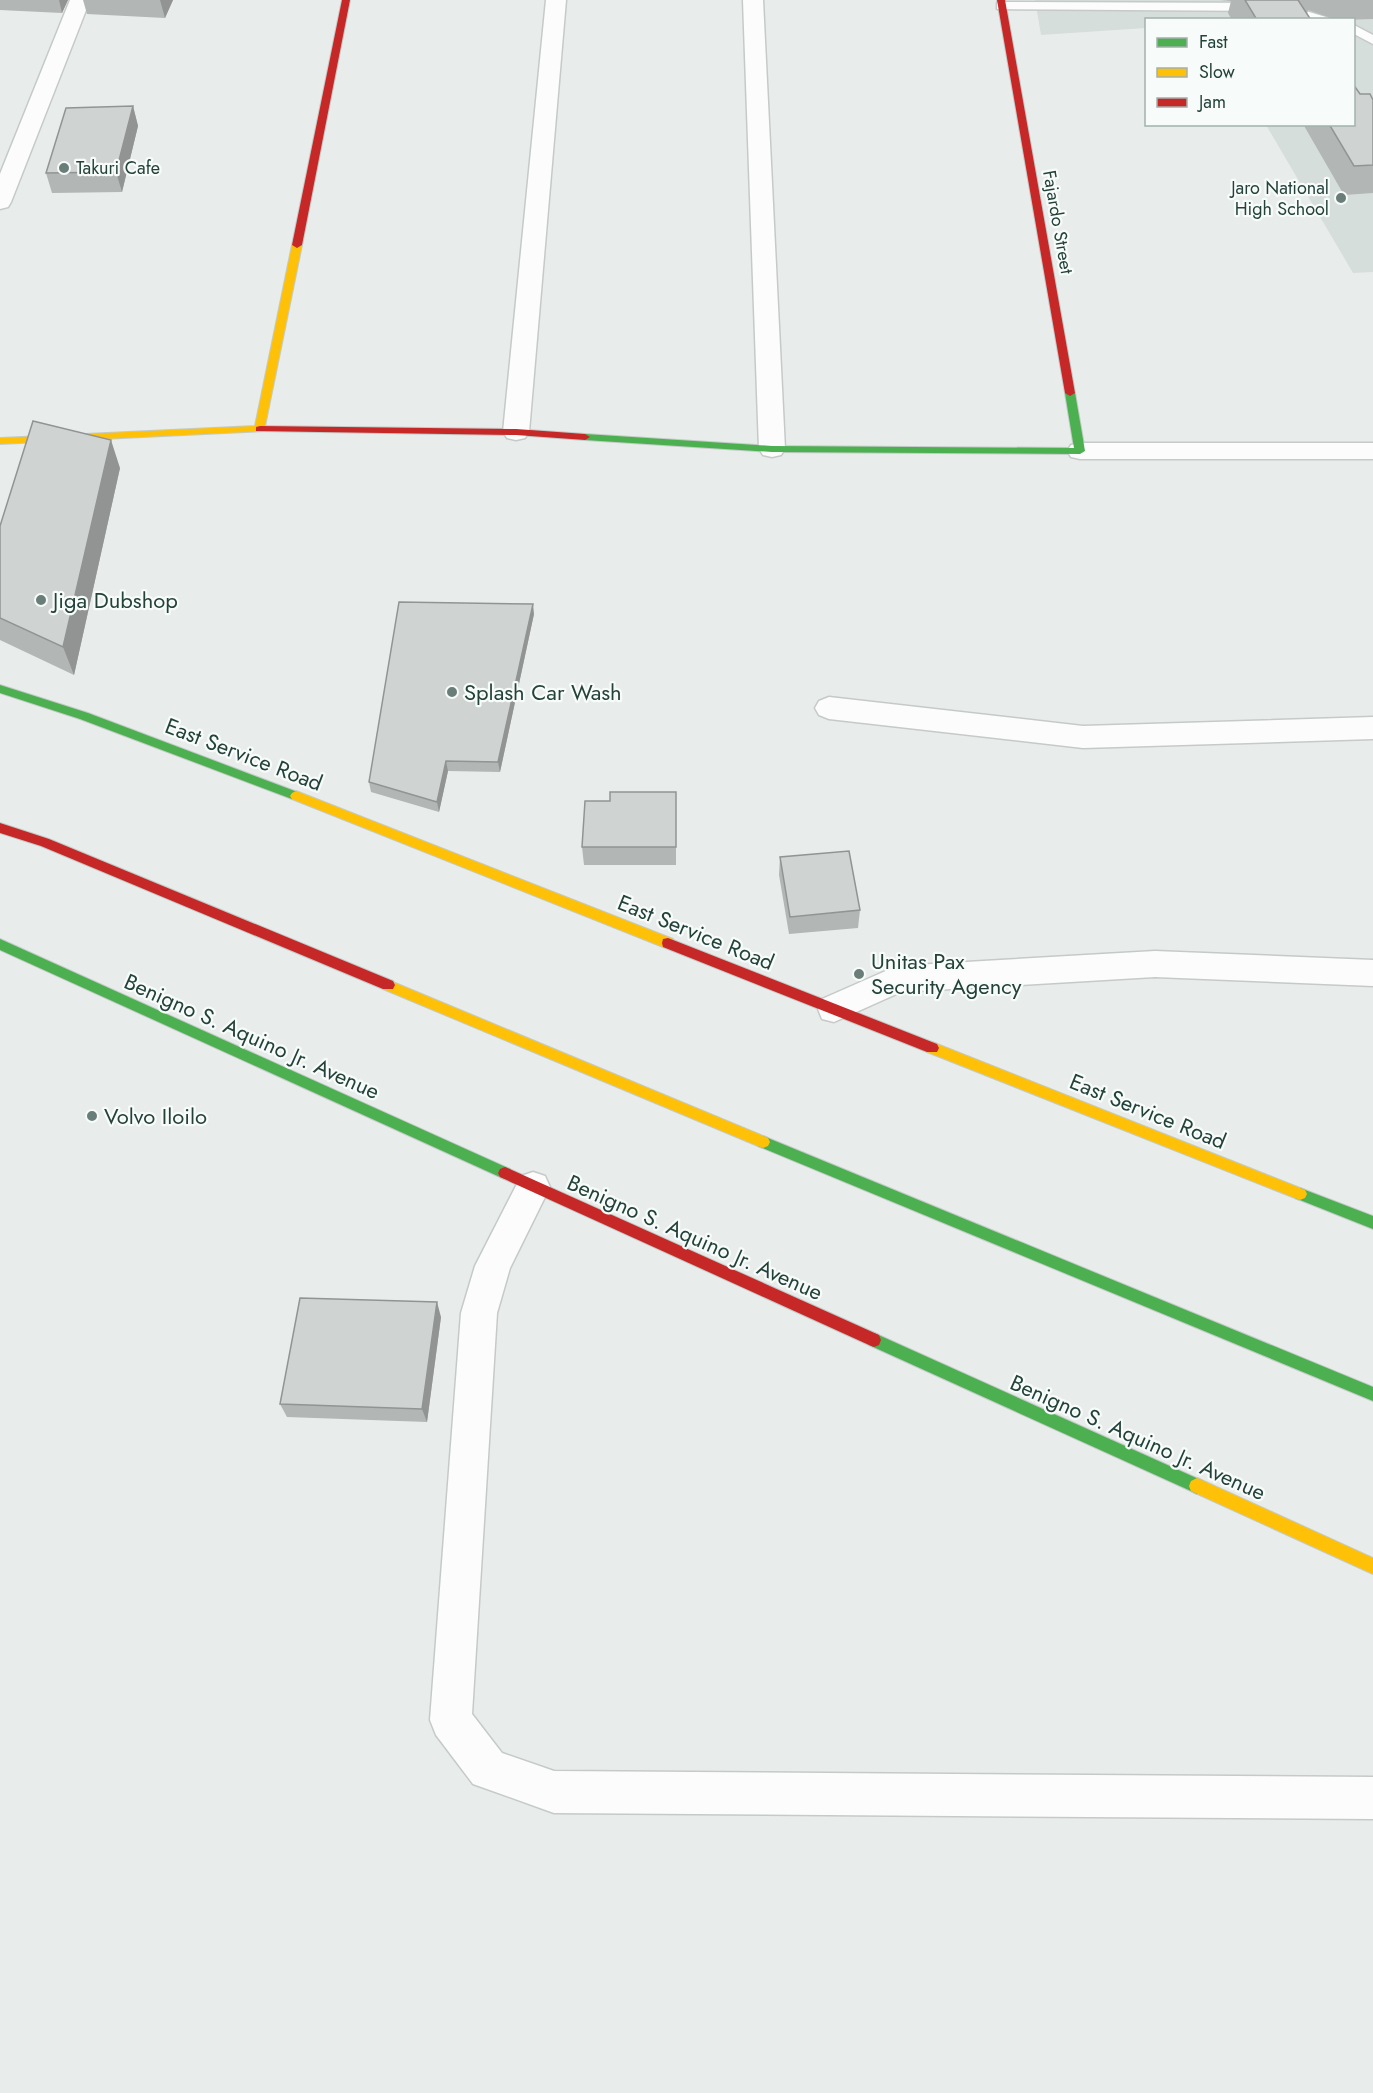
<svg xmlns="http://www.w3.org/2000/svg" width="1373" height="2093" font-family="Jost,sans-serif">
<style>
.built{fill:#d6dedb}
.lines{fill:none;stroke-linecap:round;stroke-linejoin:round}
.lane-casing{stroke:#c5cac8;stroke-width:3}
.street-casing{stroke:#c5cac8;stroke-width:3}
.fast-casing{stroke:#c3cbc8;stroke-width:2}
.slow-casing{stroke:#c3cbc8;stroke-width:2}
.jam-casing{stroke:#c3cbc8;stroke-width:2}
.lane{fill:#fcfcfc;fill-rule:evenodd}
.street{fill:#fcfcfc;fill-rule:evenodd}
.fast{fill:#4caf50;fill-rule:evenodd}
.slow{fill:#ffc107;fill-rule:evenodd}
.jam{fill:#c62828;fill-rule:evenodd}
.wall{fill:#b2b6b5}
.shaded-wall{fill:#919493}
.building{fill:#cfd4d2;stroke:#919493;stroke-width:1.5}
.poi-dot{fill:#697e78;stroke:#f7fbf9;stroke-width:2}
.labels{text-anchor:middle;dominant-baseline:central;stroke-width:4.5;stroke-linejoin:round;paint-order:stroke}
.far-poi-label{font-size:18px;fill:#24423a;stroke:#f7fbf9;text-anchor:start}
.far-street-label{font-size:18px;fill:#24423a;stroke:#f7fbf9}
.poi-label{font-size:22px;fill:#24423a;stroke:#f7fbf9;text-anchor:start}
.street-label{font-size:22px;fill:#24423a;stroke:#f7fbf9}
</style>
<rect width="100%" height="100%" fill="#e8edeb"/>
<path class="built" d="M 1035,0 L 1373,0 L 1373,272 L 1353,273 L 1266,125 L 1354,124 L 1354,20 L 1146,20 L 1146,28 L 1041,35 Z"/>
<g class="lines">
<defs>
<path id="lane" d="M 1002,2 L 1279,3 L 1336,20 L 1313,20 L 1279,11 L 997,9 L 997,3 Z
M 1354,25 L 1373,35 L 1373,44 L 1354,34 Z"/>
<path id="street" d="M 70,0 L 90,0 L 11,202 L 8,207 L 0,209 L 0,174 Z
M 546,0 L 566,0 L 529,432 L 525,438 L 516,440 L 507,438 L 503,432 Z
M 743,0 L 763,0 L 785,449 L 781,455 L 772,457 L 763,455 L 759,449 Z
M 1080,443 L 1373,443 L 1373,459 L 1080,459 L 1071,457 L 1067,451 L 1071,445 Z
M 829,697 L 1083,726 L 1373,717 L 1373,739 L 1083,748 L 829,719 L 819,715 L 815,708 L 819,701 Z
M 1155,951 L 1373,960 L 1373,986 L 1155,977 L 901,992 L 834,1022 L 822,1019 L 818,1009 L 822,999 L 897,966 Z
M 533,1172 L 545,1176 L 550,1187 L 510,1268 L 497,1313 L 472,1714 L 502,1753 L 554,1771 L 1373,1777 L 1373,1819 L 554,1813 L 473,1784 L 436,1735 L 430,1720 L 461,1313 L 475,1266 L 521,1176 Z"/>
<path id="fast" d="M 1070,390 L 1075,393 L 1085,451 L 1080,454 L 772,452 L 585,440 L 580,437 L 585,434 L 772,446 L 1074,448 L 1065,393 Z
M 0,685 L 88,713 L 300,793 L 302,796 L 300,799 L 292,799 L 80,719 L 0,693 Z
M 0,939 L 510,1169 L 512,1173 L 510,1177 L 505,1179 L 500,1177 L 0,950 Z
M 763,1136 L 1373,1387 L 1373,1401 L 758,1146 L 756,1142 L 758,1138 Z
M 1300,1188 L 1373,1216 L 1373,1229 L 1295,1198 L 1293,1194 L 1295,1190 Z
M 874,1333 L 1203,1481 L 1205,1486 L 1203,1491 L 1197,1494 L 1191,1491 L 869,1345 L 867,1340 L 869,1335 Z"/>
<path id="slow" d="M 297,242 L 302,245 L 264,431 L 0,444 L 0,438 L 255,426 L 292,245 Z
M 296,791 L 673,939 L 674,943 L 673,947 L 663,947 L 292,799 L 290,796 L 292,793 Z
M 388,980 L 768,1138 L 770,1142 L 768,1146 L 763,1148 L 758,1146 L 383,989 L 381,985 L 383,981 Z
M 932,1042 L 1305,1190 L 1307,1194 L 1305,1198 L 1300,1200 L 1295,1198 L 927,1052 L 925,1048 L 927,1044 Z
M 1197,1478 L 1373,1558 L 1373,1574 L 1191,1491 L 1189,1486 L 1191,1481 Z"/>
<path id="jam" d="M 342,0 L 350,0 L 302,245 L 297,248 L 292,245 Z
M 997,0 L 1005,0 L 1075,393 L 1070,396 L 1065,393 Z
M 260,426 L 516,429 L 585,434 L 590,437 L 585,440 L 516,435 L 256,431 L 256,427 Z
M 0,823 L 49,839 L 393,981 L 395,985 L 393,989 L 383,989 L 41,846 L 0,833 Z
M 668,938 L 937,1044 L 939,1048 L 937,1052 L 927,1052 L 663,947 L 662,943 L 663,939 Z
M 505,1167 L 879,1335 L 881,1340 L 879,1345 L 874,1347 L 869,1345 L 500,1177 L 498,1173 L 500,1169 Z"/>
</defs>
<use href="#lane" class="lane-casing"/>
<use href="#street" class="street-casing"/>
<use href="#fast" class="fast-casing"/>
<use href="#slow" class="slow-casing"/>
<use href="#jam" class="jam-casing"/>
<use href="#lane" class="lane"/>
<use href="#street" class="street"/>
<use href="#fast" class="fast"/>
<use href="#slow" class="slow"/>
<use href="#jam" class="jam"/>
</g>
<path class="wall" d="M 0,0 L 68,0 L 62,13 L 0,10 Z
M 83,0 L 173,0 L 165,18 L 87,14 Z
M 1220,0 L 1373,0 L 1373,19 L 1337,20 L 1308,10 L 1307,14 L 1311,20 L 1232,20 L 1228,13 L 1231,1 Z
M 1360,94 L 1373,100 L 1373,193 L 1344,195 L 1303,124 L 1353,124 Z
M 133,106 L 138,126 L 122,192 L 52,193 L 46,173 Z
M 120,468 L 74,675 L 0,640 L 0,526 Z
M 534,614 L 500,772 L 448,771 L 439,812 L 371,792 L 369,782 Z
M 676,792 L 676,865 L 584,865 L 582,847 L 610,801 Z
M 780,857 L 860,910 L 858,928 L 789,934 L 779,875 Z
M 441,1317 L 427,1422 L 287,1417 L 280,1404 Z"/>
<path class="shaded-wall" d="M 59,0 L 68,0 L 62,13 Z
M 160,0 L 173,0 L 165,18 Z
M 133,106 L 138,126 L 122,192 L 116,172 Z
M 111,440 L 120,468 L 74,675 L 63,647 Z
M 533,604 L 534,614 L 500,772 L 498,762 Z
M 446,761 L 448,771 L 439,812 L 437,802 Z
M 437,1302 L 441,1317 L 427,1422 L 422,1409 Z"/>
<path class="building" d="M 1245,0 L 1298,0 L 1311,20 L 1257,20 Z
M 1353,84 L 1360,94 L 1370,94 L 1373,100 L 1373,165 L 1354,166 L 1329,124 L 1353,124 Z
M 133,106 L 116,172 L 46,173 L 66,108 Z
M 33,421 L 111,440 L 63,647 L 0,618 L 0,526 Z
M 399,602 L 533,604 L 498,762 L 446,761 L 437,802 L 369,782 Z
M 610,792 L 676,792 L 676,847 L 582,847 L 585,801 L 610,801 Z
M 849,851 L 860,910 L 790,917 L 780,857 Z
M 300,1298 L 437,1302 L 422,1409 L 280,1404 Z"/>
<g class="poi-dot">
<circle cx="64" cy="168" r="6"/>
<circle cx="1341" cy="198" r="6"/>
<circle cx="41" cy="600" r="6"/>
<circle cx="452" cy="692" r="6"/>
<circle cx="859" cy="974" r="6"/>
<circle cx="92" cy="1116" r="6"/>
</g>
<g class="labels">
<g class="far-poi-label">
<text x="76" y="168">Takuri Cafe</text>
<text x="1329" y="188" text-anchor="end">Jaro National<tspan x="1329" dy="21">High School</tspan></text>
</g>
<g class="far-street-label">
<text transform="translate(1058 222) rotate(80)">Fajardo Street</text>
</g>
<g class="poi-label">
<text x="53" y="600">Jiga Dubshop</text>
<text x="464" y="692">Splash Car Wash</text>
<text x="871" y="961">Unitas Pax<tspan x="871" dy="25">Security Agency</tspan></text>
<text x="104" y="1116">Volvo Iloilo</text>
</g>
<g class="street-label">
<text transform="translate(244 754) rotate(21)">East Service Road</text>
<text transform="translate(696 932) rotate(22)">East Service Road</text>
<text transform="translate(252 1036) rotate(24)">Benigno S. Aquino Jr. Avenue</text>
<text transform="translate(1148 1111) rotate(22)">East Service Road</text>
<text transform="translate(695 1237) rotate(24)">Benigno S. Aquino Jr. Avenue</text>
<text transform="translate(1138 1437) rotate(24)">Benigno S. Aquino Jr. Avenue</text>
</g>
</g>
<rect x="1145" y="18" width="210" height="108" fill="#f7fbf9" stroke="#a3b1ad" stroke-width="1.5"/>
<rect x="1157" y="38" width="30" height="9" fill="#4caf50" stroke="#a3b1ad" stroke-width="1.5"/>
<text x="1199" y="48" font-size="18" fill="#24423a">Fast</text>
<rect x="1157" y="68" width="30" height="9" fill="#ffc107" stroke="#a3b1ad" stroke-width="1.5"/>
<text x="1199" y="78" font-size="18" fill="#24423a">Slow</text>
<rect x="1157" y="98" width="30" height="9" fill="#c62828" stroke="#a3b1ad" stroke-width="1.5"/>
<text x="1199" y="108" font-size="18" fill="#24423a">Jam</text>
</svg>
